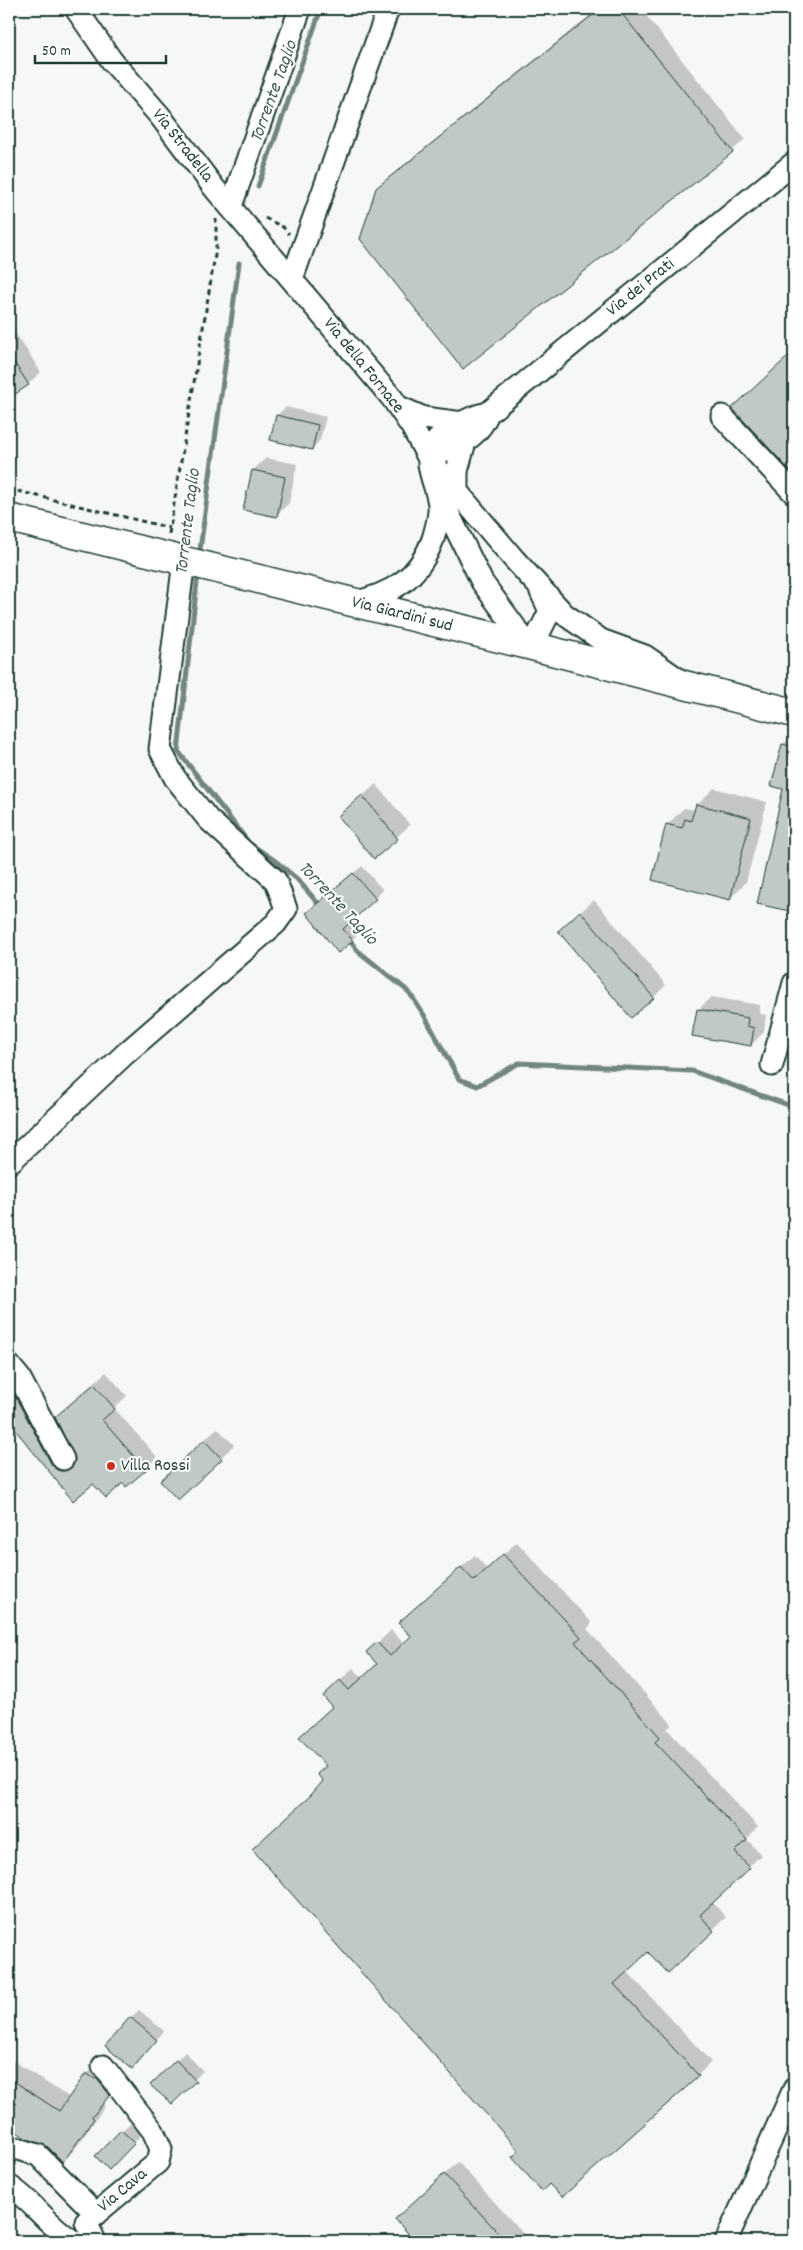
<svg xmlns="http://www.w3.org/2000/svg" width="803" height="2250" font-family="Dekko,sans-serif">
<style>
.shadow{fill:#0003}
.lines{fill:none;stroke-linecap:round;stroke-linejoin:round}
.stream{stroke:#72857f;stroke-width:5}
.building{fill:#c0c9c6;stroke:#1f3d34}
.minor-casing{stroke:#1f3d34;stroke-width:25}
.major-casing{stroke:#1f3d34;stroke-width:31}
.path{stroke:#1f3d34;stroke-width:3;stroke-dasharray:5 4;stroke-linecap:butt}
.minor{stroke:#fff;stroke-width:21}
.major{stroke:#fff;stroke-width:28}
.poi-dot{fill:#c8321e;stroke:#fff;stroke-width:2}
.labels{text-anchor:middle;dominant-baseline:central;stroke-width:4;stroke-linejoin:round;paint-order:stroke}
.street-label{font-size:18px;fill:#1f3d34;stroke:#fff}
.poi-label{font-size:18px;fill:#1f3d34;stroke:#fff;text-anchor:start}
.water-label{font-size:19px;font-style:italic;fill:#49615a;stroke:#fff}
</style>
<rect width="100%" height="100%" fill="#f6f7f7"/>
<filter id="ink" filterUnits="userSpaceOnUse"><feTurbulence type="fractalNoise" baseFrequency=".02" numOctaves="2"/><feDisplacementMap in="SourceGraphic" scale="10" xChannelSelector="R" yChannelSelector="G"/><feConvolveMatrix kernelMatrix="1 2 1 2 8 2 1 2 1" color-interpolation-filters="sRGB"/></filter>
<g filter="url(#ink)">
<path class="shadow" d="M 598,9 L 641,9 L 745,139 L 732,151 L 377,189 L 390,176 Z
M 780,9 L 794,9 L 794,27 Z
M 9,323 L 41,372 L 28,384 L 9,397 Z
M 794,352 L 794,473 L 734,408 Z
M 286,407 L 326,417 L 320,440 L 312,449 L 277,415 Z
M 266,458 L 297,464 L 289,503 L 276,516 L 253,470 Z
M 794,733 L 794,910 L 793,911 L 783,744 Z
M 376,784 L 410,825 L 374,857 L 340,816 Z
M 714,788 L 767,802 L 746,882 L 730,899 L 668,824 L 684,808 L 695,810 L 697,805 Z
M 362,866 L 383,890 L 351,920 L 360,932 L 352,940 L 316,905 Z
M 594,900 L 666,985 L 653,998 L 559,931 Z
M 711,997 L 760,1005 L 759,1014 L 766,1015 L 764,1032 L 751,1045 L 698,1010 Z
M 9,1363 L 69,1458 L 77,1460 L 56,1417 L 106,1372 L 127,1396 L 114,1408 L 157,1457 L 145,1469 L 123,1481 L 93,1482 L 74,1499 L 9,1421 Z
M 217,1428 L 234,1445 L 179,1498 L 175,1468 Z
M 517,1542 L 592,1623 L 587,1629 L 672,1724 L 667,1729 L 758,1827 L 747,1839 L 761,1855 L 712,1902 L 726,1917 L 668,1972 L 648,1950 L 626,1970 L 711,2062 L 698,2075 L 521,2151 L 317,1791 L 325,1781 L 337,1684 L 353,1668 L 363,1678 L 378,1664 L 368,1653 L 391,1630 L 404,1644 L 412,1636 L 413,1611 L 475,1555 L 487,1569 Z
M 139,2010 L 164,2031 L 132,2068 L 131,2018 Z
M 185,2052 L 203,2071 L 172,2102 L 152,2085 Z
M 13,2061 L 70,2098 L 87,2074 L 99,2062 L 121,2083 L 103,2104 L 105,2106 L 75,2149 L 63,2161 L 47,2145 L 9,2115 L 9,2066 Z
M 131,2122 L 142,2134 L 109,2168 L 97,2156 Z
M 458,2162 L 530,2241 L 417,2241 L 396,2219 Z"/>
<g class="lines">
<path class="stream" d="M 258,186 L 321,9
M 199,557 L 239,263
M 198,573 L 178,751 L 249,843 L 274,860 L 297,879 L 322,908
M 347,937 L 358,951 L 409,992 L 424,1015 L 459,1079 L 477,1086 L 519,1063 L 692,1071 L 794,1107"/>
</g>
<path class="building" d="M 600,9 L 618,9 L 733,152 L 463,369 L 360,239 L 376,188 Z
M 794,351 L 794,475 L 732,408 Z
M 9,355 L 29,385 L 9,398 Z
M 276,415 L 318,425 L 312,450 L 270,440 Z
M 252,470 L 285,477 L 277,517 L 243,510 Z
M 782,744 L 794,747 L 794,912 L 757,904 L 783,789 L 771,786 Z
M 362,795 L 398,839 L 374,859 L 338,816 Z
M 696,804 L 751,818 L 730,900 L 652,880 L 666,824 L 682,828 L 685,819 L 691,821 Z
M 353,873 L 376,899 L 343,929 L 353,941 L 338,953 L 306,913 Z
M 580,911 L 654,998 L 631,1018 L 558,931 Z
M 697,1009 L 748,1018 L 747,1026 L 754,1028 L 751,1046 L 692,1036 Z
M 94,1384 L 115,1409 L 102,1420 L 146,1470 L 126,1487 L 123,1483 L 106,1498 L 93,1484 L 73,1501 L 9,1422 L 9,1390 L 16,1398 L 52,1465 L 57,1470 L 63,1471 L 73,1466 L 75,1459 L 55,1417 Z
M 204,1440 L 222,1459 L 178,1500 L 160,1481 Z
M 503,1554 L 581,1637 L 575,1642 L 660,1737 L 655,1742 L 747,1840 L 735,1852 L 750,1868 L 700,1915 L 714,1931 L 668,1973 L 648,1952 L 614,1984 L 699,2076 L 562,2197 L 549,2184 L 542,2191 L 530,2178 L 512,2157 L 519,2151 L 252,1849 L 311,1795 L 323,1781 L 317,1774 L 326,1766 L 299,1737 L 332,1707 L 323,1696 L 340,1680 L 349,1690 L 377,1664 L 366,1652 L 377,1642 L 390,1656 L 411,1636 L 398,1623 L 461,1567 L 474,1581 Z
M 130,2017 L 157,2040 L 132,2069 L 105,2046 Z
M 176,2060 L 196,2081 L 172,2104 L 150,2085 Z
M 86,2073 L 95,2079 L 96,2078 L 110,2095 L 92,2117 L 94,2119 L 63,2162 L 47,2146 L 25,2138 L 9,2126 L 9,2078 L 59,2111 Z
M 121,2130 L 135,2143 L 109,2170 L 95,2156 Z
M 444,2174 L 506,2241 L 415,2241 L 395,2219 Z"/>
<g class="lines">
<defs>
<path id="minor" d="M 76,9 L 112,61 L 160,116 L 215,189 L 392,398 L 412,427 L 428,457 L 513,558 L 564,614 L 601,640 L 645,656 L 681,681
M 231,206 L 300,9
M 292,279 L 388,9
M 399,407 L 424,418 L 463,423
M 722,416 L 794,493
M 428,457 C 454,449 478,439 488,413
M 457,491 L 457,471 L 465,442
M 441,498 L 482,582 L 528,645 L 538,635 L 550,611 L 541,592
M 353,603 C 392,594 419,578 433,539 C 436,529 440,516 439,505 C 438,491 427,470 429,456 C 431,435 470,416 488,413 L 794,163
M 772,1065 L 794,983
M 9,1163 L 125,1054 L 276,923 L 286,909 L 276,881 L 208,819 L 175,778 L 160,749 L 184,561
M 9,1365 L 19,1377 L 63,1459
M 9,2146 L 38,2155 L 96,2214
M 9,2186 C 33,2201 48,2226 73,2241
M 95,2241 L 86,2222 L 158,2162 L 161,2149 L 153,2131 L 103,2066
M 726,2241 L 794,2089"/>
<path id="major" d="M 9,518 L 528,645 L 794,713"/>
</defs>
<use href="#minor" class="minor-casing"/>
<use href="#major" class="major-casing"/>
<path class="path" d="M 265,218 L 283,227 L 289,234
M 9,489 L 170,528
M 169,534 L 216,249 L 216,219"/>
<use href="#minor" class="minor"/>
<use href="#major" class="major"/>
</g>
</g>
<circle class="poi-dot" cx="111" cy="1466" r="5"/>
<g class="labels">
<g class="street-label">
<text transform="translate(182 146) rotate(52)">Via Stradella</text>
<text transform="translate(641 288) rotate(-39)">Via dei Prati</text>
<text transform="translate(363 366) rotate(51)">Via della Fornace</text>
<text transform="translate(402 615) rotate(14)">Via Giardini sud</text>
<text transform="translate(123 2191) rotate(-40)">Via Cava</text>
</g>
<g class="poi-label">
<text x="121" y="1466">Villa Rossi</text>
</g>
<g class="water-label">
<text transform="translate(275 92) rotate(-70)">Torrente Taglio</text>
<text transform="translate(189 522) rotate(-83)">Torrente Taglio</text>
<text transform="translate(337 904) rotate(47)">Torrente Taglio</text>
</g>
</g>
<rect width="803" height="2250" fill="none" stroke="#fff" stroke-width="30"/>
<rect x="15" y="15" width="773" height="2220" fill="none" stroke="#1f3d34" stroke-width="2" filter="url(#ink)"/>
<path d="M35 55v8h131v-8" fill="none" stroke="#1f3d34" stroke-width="2.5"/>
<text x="42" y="55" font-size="15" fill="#1f3d34" stroke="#ffffff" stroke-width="4" paint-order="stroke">50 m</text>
</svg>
